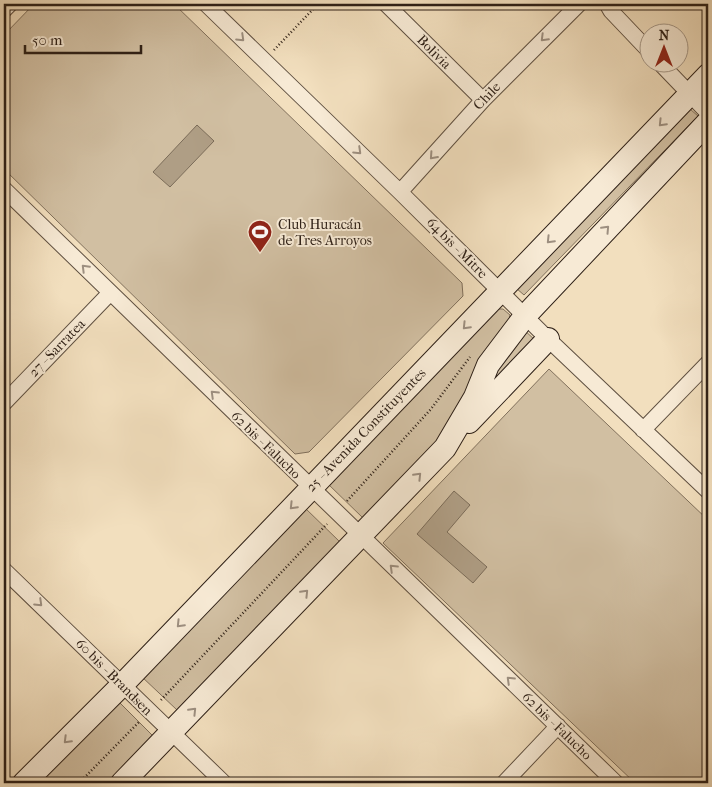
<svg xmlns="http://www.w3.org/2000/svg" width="712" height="787" font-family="'IM FELL French Canon',serif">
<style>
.green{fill:#d1bfa2;stroke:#80705c}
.water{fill:#af9e85;stroke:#7b6c59}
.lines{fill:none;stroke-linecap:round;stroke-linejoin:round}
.street-casing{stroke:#5f5041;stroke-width:17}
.secondary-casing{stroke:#2e2017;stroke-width:24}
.path{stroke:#2e2017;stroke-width:2.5;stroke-dasharray:1 2.5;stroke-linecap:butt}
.street{stroke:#f7ead5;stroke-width:15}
.secondary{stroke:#f7ead5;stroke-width:22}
.oneway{stroke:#9d8f80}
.labels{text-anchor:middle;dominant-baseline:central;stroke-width:4;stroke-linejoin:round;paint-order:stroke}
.street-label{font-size:14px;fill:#2e2017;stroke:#f7ead5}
.poi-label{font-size:14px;fill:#2e2017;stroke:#f7ead5;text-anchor:start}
</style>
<rect width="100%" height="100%" fill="#f2dfbe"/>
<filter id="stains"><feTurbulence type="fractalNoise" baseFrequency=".004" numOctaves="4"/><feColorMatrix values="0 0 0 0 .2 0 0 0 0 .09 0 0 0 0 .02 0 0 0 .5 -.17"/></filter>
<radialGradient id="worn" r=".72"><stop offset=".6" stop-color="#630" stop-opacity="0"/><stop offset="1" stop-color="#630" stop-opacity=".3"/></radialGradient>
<path class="green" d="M 34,4 L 174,4 L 462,283 L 463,296 L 309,452 L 295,454 L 4,169 L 4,35 Z
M 690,109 L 698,116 L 524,295 L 516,288 Z
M 496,309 L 503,309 L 510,315 L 509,321 L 438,442 L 363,518 L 327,483 Z
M 522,328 L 536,341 L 491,386 L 503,358 Z
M 549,369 L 708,520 L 708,783 L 635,783 L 383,543 Z
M 304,507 L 340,542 L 177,710 L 141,676 Z
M 120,703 L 155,738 L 110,783 L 39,783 Z"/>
<path class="water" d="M 197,125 L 214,141 L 170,187 L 153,172 Z
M 454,491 L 470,505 L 447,532 L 487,567 L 473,583 L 417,534 Z"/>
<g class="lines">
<defs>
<path id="street" d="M 206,4 L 400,192 L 548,339 L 708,491
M 386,4 L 483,100
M 607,4 L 611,11 L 650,52
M 4,10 L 10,4
M 659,62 L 708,113
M 4,189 L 616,783
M 400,192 L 483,100 L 579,4
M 4,403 L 110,293
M 643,430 L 708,363
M 4,570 L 224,783
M 504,783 L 558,726"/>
<path id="secondary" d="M 469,422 L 548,339
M 24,783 L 123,684 L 708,75
M 122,783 L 445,448 L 475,397 L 488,365 L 525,316 L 708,122"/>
</defs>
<use href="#street" class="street-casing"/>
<use href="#secondary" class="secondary-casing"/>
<path class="path" d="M 274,50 L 318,4
M 347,501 L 431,409 L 470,357
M 161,700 L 327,524
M 79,783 L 139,722"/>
<use href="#street" class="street"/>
<use href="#secondary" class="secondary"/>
</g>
<defs><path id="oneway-chevron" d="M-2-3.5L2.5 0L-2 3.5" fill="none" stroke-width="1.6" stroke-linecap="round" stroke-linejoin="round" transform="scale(1.25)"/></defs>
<g class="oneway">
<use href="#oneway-chevron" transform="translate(241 38) rotate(44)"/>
<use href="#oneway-chevron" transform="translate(544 38) rotate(135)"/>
<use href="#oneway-chevron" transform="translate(662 123) rotate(134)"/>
<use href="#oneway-chevron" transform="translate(358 151) rotate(44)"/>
<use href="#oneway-chevron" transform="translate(433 156) rotate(132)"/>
<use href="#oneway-chevron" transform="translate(606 229) rotate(-47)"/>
<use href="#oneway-chevron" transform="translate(550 240) rotate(134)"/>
<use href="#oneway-chevron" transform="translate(85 268) rotate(-135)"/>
<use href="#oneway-chevron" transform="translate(466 326) rotate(134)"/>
<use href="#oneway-chevron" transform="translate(214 394) rotate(-136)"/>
<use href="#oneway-chevron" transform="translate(418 476) rotate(-46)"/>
<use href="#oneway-chevron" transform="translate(293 506) rotate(134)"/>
<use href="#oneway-chevron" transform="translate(393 568) rotate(-136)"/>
<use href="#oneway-chevron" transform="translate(305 593) rotate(-46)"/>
<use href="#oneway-chevron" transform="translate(39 603) rotate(44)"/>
<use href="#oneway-chevron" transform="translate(180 624) rotate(134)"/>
<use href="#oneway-chevron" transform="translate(510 680) rotate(-136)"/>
<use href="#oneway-chevron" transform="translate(193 711) rotate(-46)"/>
<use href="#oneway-chevron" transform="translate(67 740) rotate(135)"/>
</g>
<defs>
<symbol id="stadium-pin" viewBox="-11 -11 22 30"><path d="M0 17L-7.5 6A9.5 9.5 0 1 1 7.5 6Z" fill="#8f2418" stroke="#f7ead5"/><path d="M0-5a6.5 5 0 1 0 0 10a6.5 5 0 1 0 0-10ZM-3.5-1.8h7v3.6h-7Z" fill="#fff"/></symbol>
</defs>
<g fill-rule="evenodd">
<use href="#stadium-pin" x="246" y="218" width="28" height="38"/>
</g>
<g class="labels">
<g class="street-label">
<text transform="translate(434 52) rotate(45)">Bolivia</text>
<text transform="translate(487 96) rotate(-46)">Chile</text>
<text transform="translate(457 248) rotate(45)">64 bis - Mitre</text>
<text transform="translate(57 348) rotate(-46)">27 - Sarratea</text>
<text transform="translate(366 430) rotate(-46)">25 - Avenida Constituyentes</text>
<text transform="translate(266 445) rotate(44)">62 bis - Falucho</text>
<text transform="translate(114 677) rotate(45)">60 bis - Brandsen</text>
<text transform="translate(557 726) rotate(44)">62 bis - Falucho</text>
</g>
<g class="poi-label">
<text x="278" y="224">Club Huracán<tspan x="278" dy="16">de Tres Arroyos</tspan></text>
</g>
</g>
<rect width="712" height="787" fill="none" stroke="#f2dfbe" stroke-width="20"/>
<rect x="5" y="5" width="702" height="777" fill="none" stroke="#2e2017" stroke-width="2.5"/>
<rect x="10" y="10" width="692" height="767" fill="none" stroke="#2e2017"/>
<g transform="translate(664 48)"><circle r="24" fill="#f7ead5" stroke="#a79989"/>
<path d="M0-4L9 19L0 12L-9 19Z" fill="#8f2418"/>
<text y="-8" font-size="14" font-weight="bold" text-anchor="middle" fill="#2e2017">N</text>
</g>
<path d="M25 45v8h116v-8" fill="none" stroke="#2e2017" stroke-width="2.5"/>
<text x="32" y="45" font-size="15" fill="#2e2017" stroke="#f7ead5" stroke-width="4" paint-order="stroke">50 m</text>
<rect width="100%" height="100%" filter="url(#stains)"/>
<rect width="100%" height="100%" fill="url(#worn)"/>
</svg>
